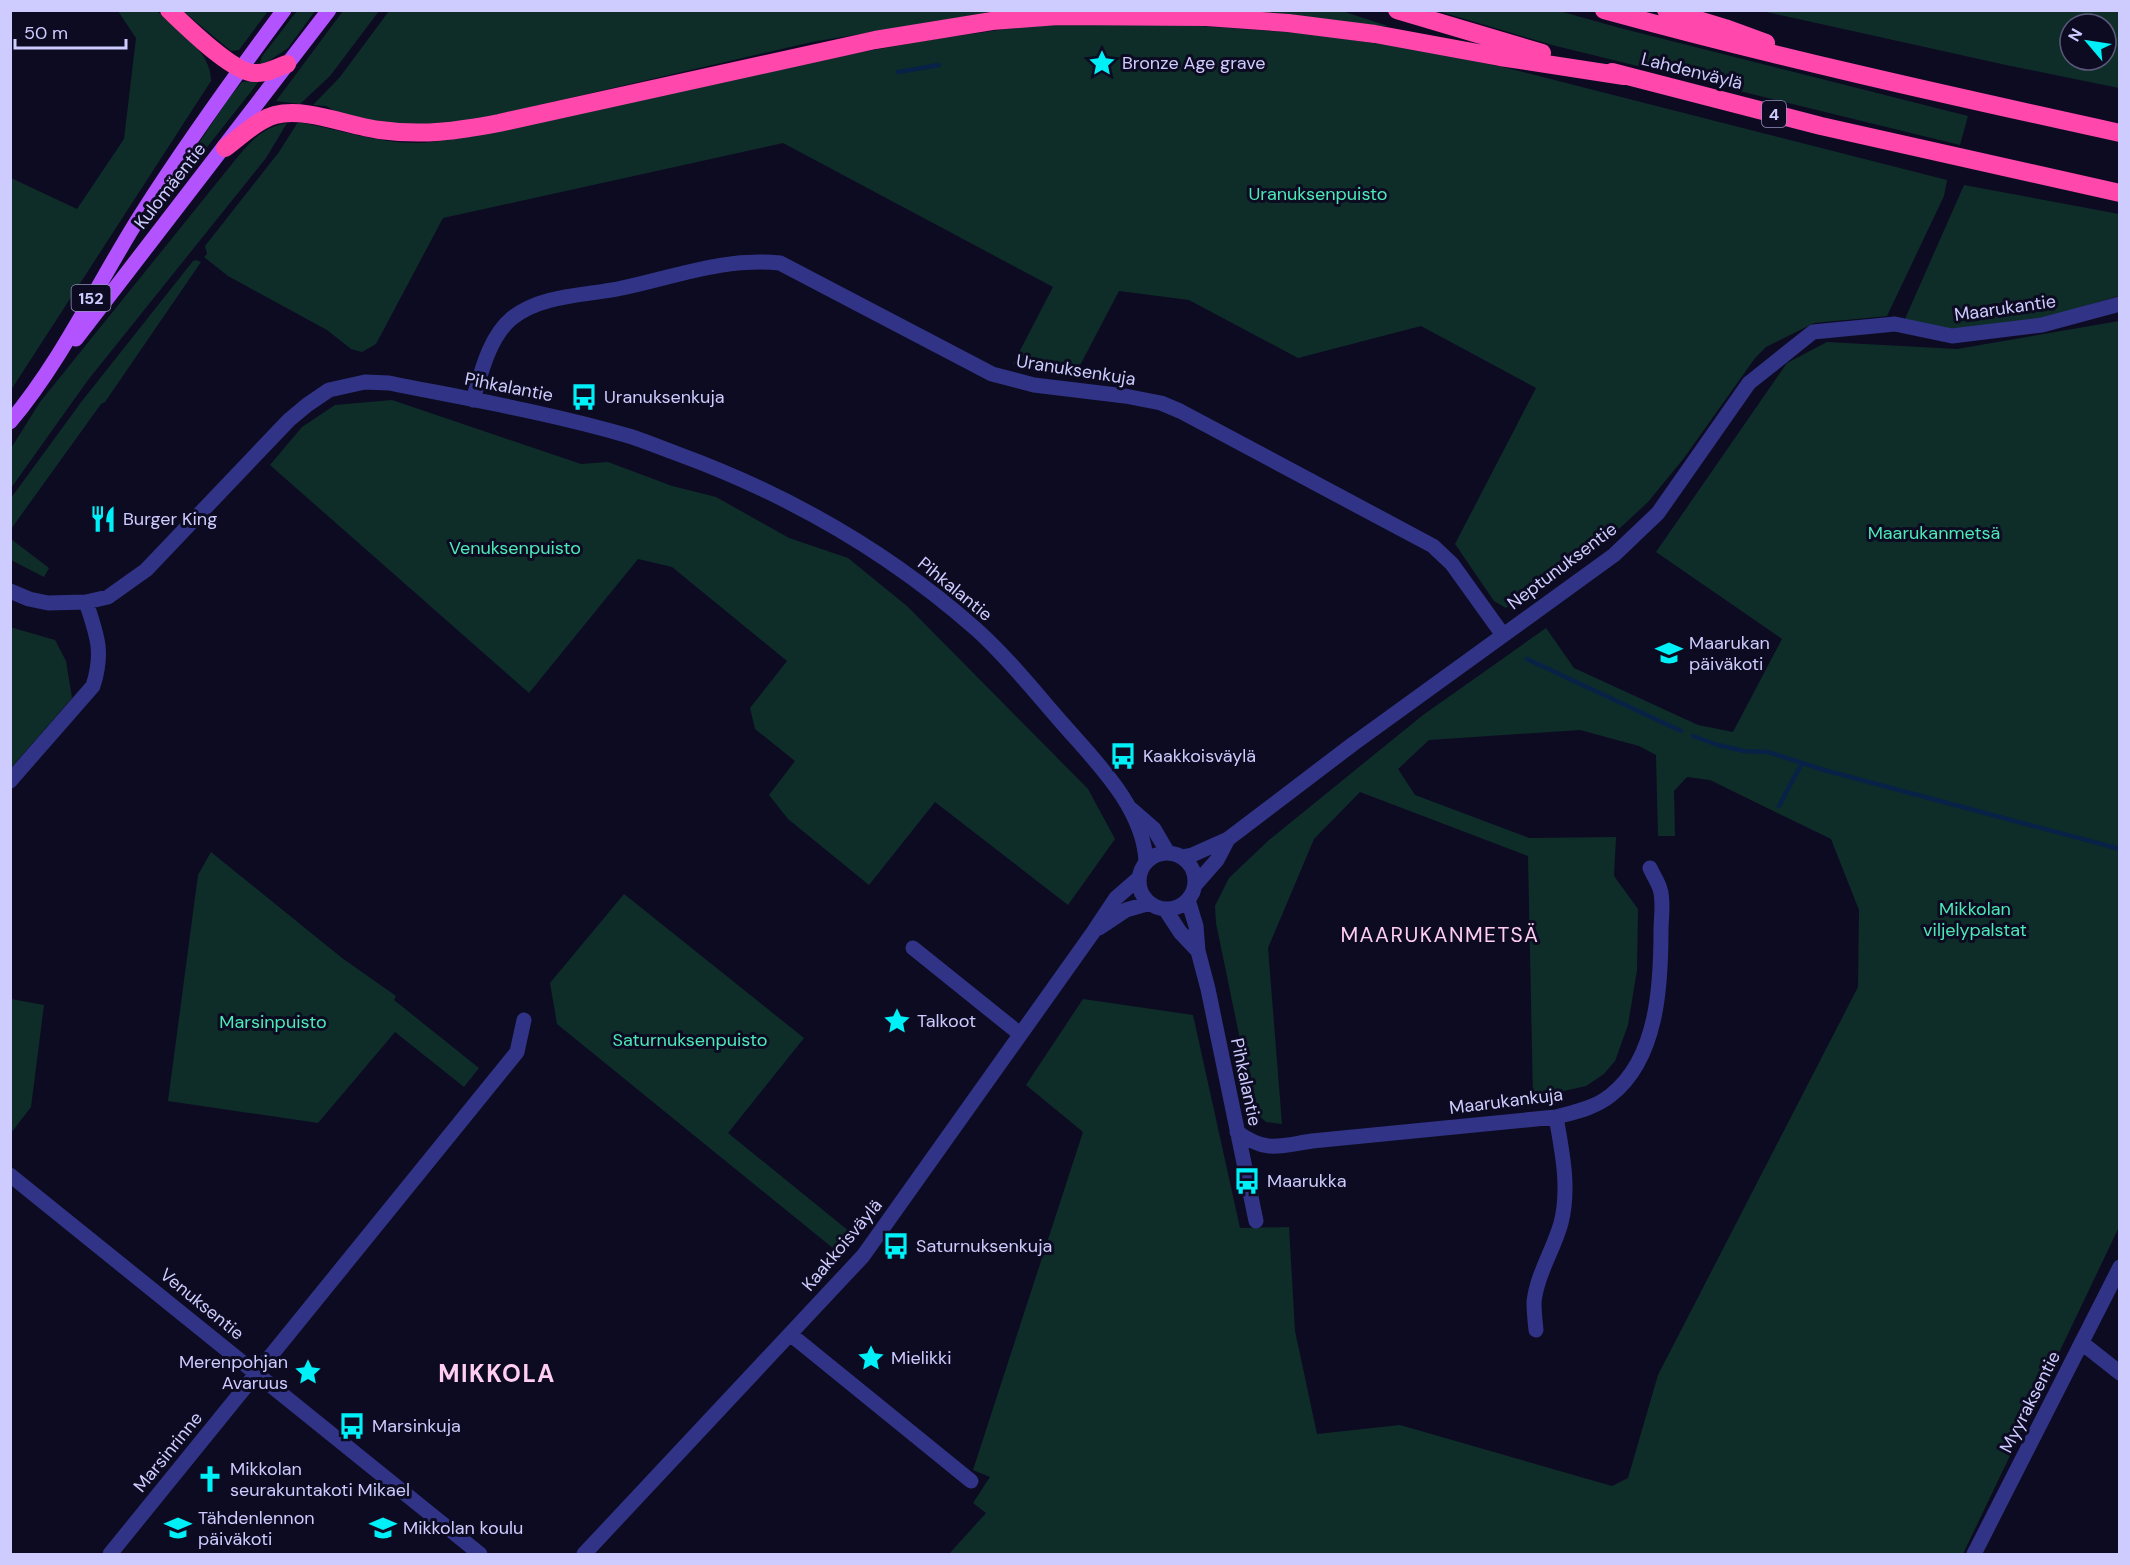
<svg xmlns="http://www.w3.org/2000/svg" width="2130" height="1565" font-family="'DM Sans',sans-serif">
<style>
.green{fill:#0e2d29;fill-rule:evenodd}
.lines{fill:none;stroke-linecap:round;stroke-linejoin:round}
.stream{stroke:#072246;stroke-width:4.5}
.minor{stroke:#313486;stroke-width:15}
.major{stroke:#b253ff;stroke-width:15}
.highway{stroke:#ff47ac;stroke-width:18}
.labels{text-anchor:middle;dominant-baseline:central;stroke-width:6;stroke-linejoin:round;paint-order:stroke}
.shield{fill:#0d0b22;stroke:#9492bd;stroke-width:1.5}
.shield-label{font-size:16px;font-weight:bold;fill:#ceccff}
.poi-label{font-size:18px;fill:#ceccff;stroke:#0d0b22;text-anchor:start}
.street-label{font-size:18px;fill:#ceccff;stroke:#0d0b22}
.park-label{font-size:18px;fill:#4deab8;stroke:#0d0b22}
.quarter-label{font-size:21px;letter-spacing:1.5px;fill:#ffcef1;stroke:#0d0b22}
.district-label{font-size:24px;font-weight:bold;letter-spacing:1.5px;fill:#ffcef1;stroke:#0d0b22}
</style>
<rect width="100%" height="100%" fill="#0d0b22"/>
<path class="green" d="M 118,11 L 157,11 C 177,29 212,52 211,81 L 11,390 L 11,178 L 77,209 L 124,139 L 136,38 Z
M 183,11 L 268,11 L 239,50 L 231,51 Z
M 297,11 L 315,11 L 288,48 L 263,65 L 260,62 L 263,55 Z
M 343,11 L 379,11 L 330,76 L 300,104 L 276,101 Z
M 389,11 L 1018,11 L 992,12 L 812,42 L 479,119 L 412,129 L 340,114 L 326,106 L 313,105 L 340,77 Z
M 1245,11 L 1342,11 L 1388,26 L 1361,26 Z
M 1438,11 L 1559,11 L 1620,28 L 1968,116 L 1960,145 L 1552,45 Z
M 1762,11 L 2119,11 L 2119,88 L 2006,65 ZM 2070,24 L 2106,24 L 2106,60 L 2070,60 Z
M 1104,23 L 1184,25 L 1301,33 L 1416,49 L 1507,68 L 1947,180 L 1944,196 L 1887,316 L 1814,323 L 1766,347 L 1755,358 L 1684,458 L 1648,502 L 1620,528 L 1506,608 L 1494,601 L 1455,544 L 1536,388 L 1421,326 L 1298,358 L 1189,300 L 1119,291 L 1077,371 L 1013,364 L 1053,287 L 783,143 L 443,218 L 376,344 L 362,352 L 351,349 L 327,330 L 228,276 L 204,257 L 207,254 L 205,246 L 279,152 L 298,122 C 338,129 377,143 417,143 C 435,143 454,138 472,135 L 841,56 L 923,41 L 1026,26 Z
M 251,81 L 258,82 L 253,89 L 155,213 L 153,211 L 229,98 L 242,82 Z
M 287,123 L 266,158 L 88,380 L 11,488 L 10,450 L 40,402 L 240,154 C 254,138 265,127 287,123 Z
M 1964,185 L 2119,214 L 2119,296 L 2040,319 L 1950,330 L 1905,319 Z
M 196,260 L 201,262 L 105,402 L 101,404 L 11,529 L 11,498 L 82,401 L 193,261 Z
M 2119,321 L 2119,1227 L 1963,1554 L 949,1554 L 986,1513 L 973,1503 L 990,1477 L 973,1470 L 1083,1132 L 1026,1085 L 1083,999 L 1193,1015 L 1240,1228 L 1289,1227 L 1295,1331 L 1317,1434 L 1400,1425 L 1612,1486 L 1628,1478 L 1658,1375 L 1858,987 L 1859,910 L 1831,839 L 1710,780 L 1687,777 L 1674,791 L 1675,836 L 1658,836 L 1656,755 L 1639,746 L 1580,730 L 1429,740 L 1398,769 L 1415,795 L 1529,838 L 1616,837 L 1614,876 L 1638,909 L 1637,970 L 1628,1025 L 1615,1061 L 1604,1074 L 1586,1086 L 1533,1098 L 1528,856 L 1360,792 L 1314,839 L 1268,948 L 1282,1124 L 1266,1122 L 1255,1112 L 1216,923 L 1215,906 L 1229,878 L 1269,840 L 1423,715 L 1546,628 L 1574,668 L 1698,725 L 1733,732 L 1782,639 L 1656,552 L 1787,363 L 1827,342 L 1957,349 Z
M 392,400 L 581,464 L 608,462 L 672,486 L 716,497 L 789,538 L 848,558 L 907,606 L 1088,789 L 1115,839 L 1068,905 L 935,802 L 869,885 L 788,819 L 769,795 L 795,761 L 755,729 L 750,708 L 787,661 L 672,567 L 638,559 L 529,693 L 270,465 L 302,427 L 335,405 Z
M 11,539 L 49,568 L 44,577 L 11,560 Z
M 10,627 L 55,640 L 66,661 L 72,698 L 11,768 Z
M 211,852 L 342,958 L 396,996 L 394,1000 L 479,1068 L 464,1087 L 395,1032 L 318,1123 L 168,1101 L 198,875 Z
M 624,894 L 804,1038 L 728,1133 L 850,1232 L 834,1249 L 557,1024 L 550,983 Z
M 11,999 L 44,1005 L 31,1107 L 11,1133 Z"/>
<g class="lines">
<path class="stream" d="M 898,72 L 939,65
M 1527,659 L 1681,731
M 1693,736 L 1718,745 L 1744,751 L 1768,752 L 1824,770 L 2120,849
M 1779,806 L 1802,763"/>
<path class="minor" d="M 473,400 C 481,373 489,337 512,318 C 543,294 585,296 622,288 C 674,277 726,257 780,263 L 992,374 L 1034,385 L 1125,396 L 1161,403 L 1180,411 L 1433,546 L 1452,564 L 1503,635
M 10,591 L 29,599 L 48,603 L 86,602 L 108,597 L 146,570 L 289,420 L 307,405 L 329,390 L 365,382 L 389,383 C 469,399 550,413 629,436 C 645,441 661,448 678,454 C 787,494 889,552 977,630 C 1008,658 1035,692 1063,724 C 1096,762 1144,808 1146,862
M 10,781 L 93,686 C 104,652 97,635 86,602
M 1131,809 L 1154,829 L 1168,853
M1139 881a28 28 0 1 1 56 0a28 28 0 1 1-56 0Z
M 1182,857 L 1192,855 L 1228,839 L 1353,744 L 1614,555 L 1658,513 L 1749,383 L 1813,332 L 1895,324 L 1952,336 L 2042,325 L 2120,304
M 1195,885 L 1217,860 L 1228,839
M 1188,900 L 1196,926 L 1198,951 L 1208,989 L 1256,1221
M 1165,909 L 1180,932 L 1198,951
M 1099,928 L 1126,910 L 1150,903
M 913,948 L 1020,1034
M 1237,1132 C 1266,1153 1279,1146 1312,1141 L 1556,1117 C 1575,1112 1595,1108 1611,1095 C 1658,1058 1661,984 1661,930 C 1661,918 1664,901 1660,889 C 1658,882 1653,875 1650,868
M 10,1175 L 480,1554
M 1536,1330 C 1535,1321 1534,1311 1534,1302 C 1537,1274 1554,1249 1561,1223 C 1570,1188 1562,1151 1556,1117
M 790,1334 L 971,1481
M 2082,1343 L 2120,1373
M 110,1554 L 517,1052 L 524,1020
M 584,1554 L 863,1256 L 1094,931 L 1116,898 L 1139,878
M 1974,1554 L 2120,1267"/>
<path class="major" d="M 76,339 L 329,10
M 10,422 C 63,359 98,282 142,213 C 186,144 235,76 284,10"/>
<path class="highway" d="M 169,10 C 187,27 233,73 255,73 C 266,74 276,68 287,64
M 1397,10 L 1542,53
M 1604,10 C 1775,57 1947,95 2120,133
M 1666,10 L 1725,28 L 1766,43
M 1612,72 L 1821,126 L 2120,193
M 225,148 C 240,137 257,120 275,115 C 306,107 348,126 380,130 C 423,136 457,131 499,123 L 875,40 L 992,21 L 1058,16 L 1206,17 L 1288,23 L 1375,34 L 1500,57 L 1624,76"/>
</g>
<defs>
<symbol id="sight-bare" viewBox="-9 -9 18 18"><path d="M0-6L1.8-2.2L6-1.7L2.9 1.2L3.7 5.4L0 3.3L-3.7 5.4L-2.9 1.2L-6-1.7L-1.8-2.2Z" fill="#00f0f7" stroke="#0d0b22" stroke-width="2.5" paint-order="stroke"/></symbol>
<symbol id="bus-bare" viewBox="-9 -9 18 18"><path d="M-5-6H5V4H4V6H2V4H-2V6H-4V4H-5ZM-3.5-4V0h7V-4ZM-3.5 1.2v1.5H-2V1.2ZM2 1.2v1.5H3.5V1.2Z" fill="#00f0f7" stroke="#0d0b22" stroke-width="2.5" paint-order="stroke"/></symbol>
<symbol id="restaurant-bare" viewBox="-9 -9 18 18"><path d="M-5-6h1v4h1v-4h1v4h1v-4h1v5L-1.5 .5V6h-2V.5L-5-1ZM5-6V6H3V1.5H1.5Q1.5-4 5-6Z" fill="#00f0f7" stroke="#0d0b22" stroke-width="2.5" paint-order="stroke"/></symbol>
<symbol id="school-bare" viewBox="-9 -9 18 18"><path d="M0-5L7-2L0 1L-7-2ZM-4 1L0 2.5L4 1V4Q0 6-4 4Z" fill="#00f0f7" stroke="#0d0b22" stroke-width="2.5" paint-order="stroke"/></symbol>
<symbol id="church-bare" viewBox="-9 -9 18 18"><path d="M-1.2-6h2.4v3.5h3.3v2.4h-3.3V6h-2.4V-.1h-3.3v-2.4h3.3Z" fill="#00f0f7" stroke="#0d0b22" stroke-width="2.5" paint-order="stroke"/></symbol>
</defs>
<g fill-rule="evenodd">
<use href="#sight-bare" x="1083" y="44" width="38" height="38"/>
<use href="#bus-bare" x="565" y="378" width="38" height="38"/>
<use href="#restaurant-bare" x="84" y="500" width="38" height="38"/>
<use href="#school-bare" x="1650" y="634" width="38" height="38"/>
<use href="#bus-bare" x="1104" y="737" width="38" height="38"/>
<use href="#sight-bare" x="878" y="1002" width="38" height="38"/>
<use href="#bus-bare" x="1228" y="1162" width="38" height="38"/>
<use href="#bus-bare" x="877" y="1227" width="38" height="38"/>
<use href="#sight-bare" x="852" y="1339" width="38" height="38"/>
<use href="#sight-bare" x="289" y="1353" width="38" height="38"/>
<use href="#bus-bare" x="333" y="1407" width="38" height="38"/>
<use href="#church-bare" x="191" y="1460" width="38" height="38"/>
<use href="#school-bare" x="159" y="1509" width="38" height="38"/>
<use href="#school-bare" x="364" y="1509" width="38" height="38"/>
</g>
<g class="labels">
<g class="shield">
<rect x="1762" y="101" width="24" height="26" rx="4.5"/>
<rect x="71.5" y="285" width="39" height="26" rx="4.5"/>
</g>
<g class="shield-label">
<text x="1774" y="114">4</text>
<text x="91" y="298">152</text>
</g>
<g class="poi-label">
<text x="1122" y="63">Bronze Age grave</text>
<text x="604" y="397">Uranuksenkuja</text>
<text x="123" y="519">Burger King</text>
<text x="1689" y="643">Maarukan<tspan x="1689" dy="21">päiväkoti</tspan></text>
<text x="1143" y="756">Kaakkoisväylä</text>
<text x="917" y="1021">Talkoot</text>
<text x="1267" y="1181">Maarukka</text>
<text x="916" y="1246">Saturnuksenkuja</text>
<text x="891" y="1358">Mielikki</text>
<text x="288" y="1362" text-anchor="end">Merenpohjan<tspan x="288" dy="21">Avaruus</tspan></text>
<text x="372" y="1426">Marsinkuja</text>
<text x="230" y="1469">Mikkolan<tspan x="230" dy="21">seurakuntakoti Mikael</tspan></text>
<text x="198" y="1518">Tähdenlennon<tspan x="198" dy="21">päiväkoti</tspan></text>
<text x="403" y="1528">Mikkolan koulu</text>
</g>
<g class="street-label">
<text transform="translate(1692 71) rotate(14)">Lahdenväylä</text>
<text transform="translate(170 186) rotate(-52)">Kulomäentie</text>
<text transform="translate(2005 308) rotate(-8)">Maarukantie</text>
<text transform="translate(1076 370) rotate(9)">Uranuksenkuja</text>
<text transform="translate(509 387) rotate(11)">Pihkalantie</text>
<text transform="translate(1562 566) rotate(-37)">Neptunuksentie</text>
<text transform="translate(955 589) rotate(39)">Pihkalantie</text>
<text transform="translate(1246 1082) rotate(78)">Pihkalantie</text>
<text transform="translate(1506 1101) rotate(-7)">Maarukankuja</text>
<text transform="translate(842 1245) rotate(-50)">Kaakkoisväylä</text>
<text transform="translate(202 1304) rotate(39)">Venuksentie</text>
<text transform="translate(2030 1402) rotate(-63)">Myyraksentie</text>
<text transform="translate(168 1452) rotate(-51)">Marsinrinne</text>
</g>
<g class="park-label">
<text x="1318" y="194">Uranuksenpuisto</text>
<text x="1934" y="533">Maarukanmetsä</text>
<text x="515" y="548">Venuksenpuisto</text>
<text x="1975" y="909">Mikkolan<tspan x="1975" dy="21">viljelypalstat</tspan></text>
<text x="273" y="1022">Marsinpuisto</text>
<text x="690" y="1040">Saturnuksenpuisto</text>
</g>
<g class="quarter-label">
<text x="1440" y="935">MAARUKANMETSÄ</text>
</g>
<g class="district-label">
<text x="497" y="1373">MIKKOLA</text>
</g>
</g>
<rect width="2130" height="1565" fill="none" stroke="#ceccff" stroke-width="24"/>
<g transform="translate(2088 42) rotate(299)"><circle r="28" fill="#0d0b22" stroke="#5a587a" stroke-width="1.5"/>
<path d="M0-4.5L10 22L0 15L-10 22Z" fill="#00f0f7"/>
<text y="-9" font-size="16" font-weight="bold" text-anchor="middle" fill="#ceccff">N</text>
</g>
<path d="M15 39v9h111v-9" fill="none" stroke="#ceccff" stroke-width="3"/>
<text x="24" y="39" font-size="18" fill="#ceccff" stroke="#0d0b22" stroke-width="4.5" paint-order="stroke">50 m</text>
</svg>
